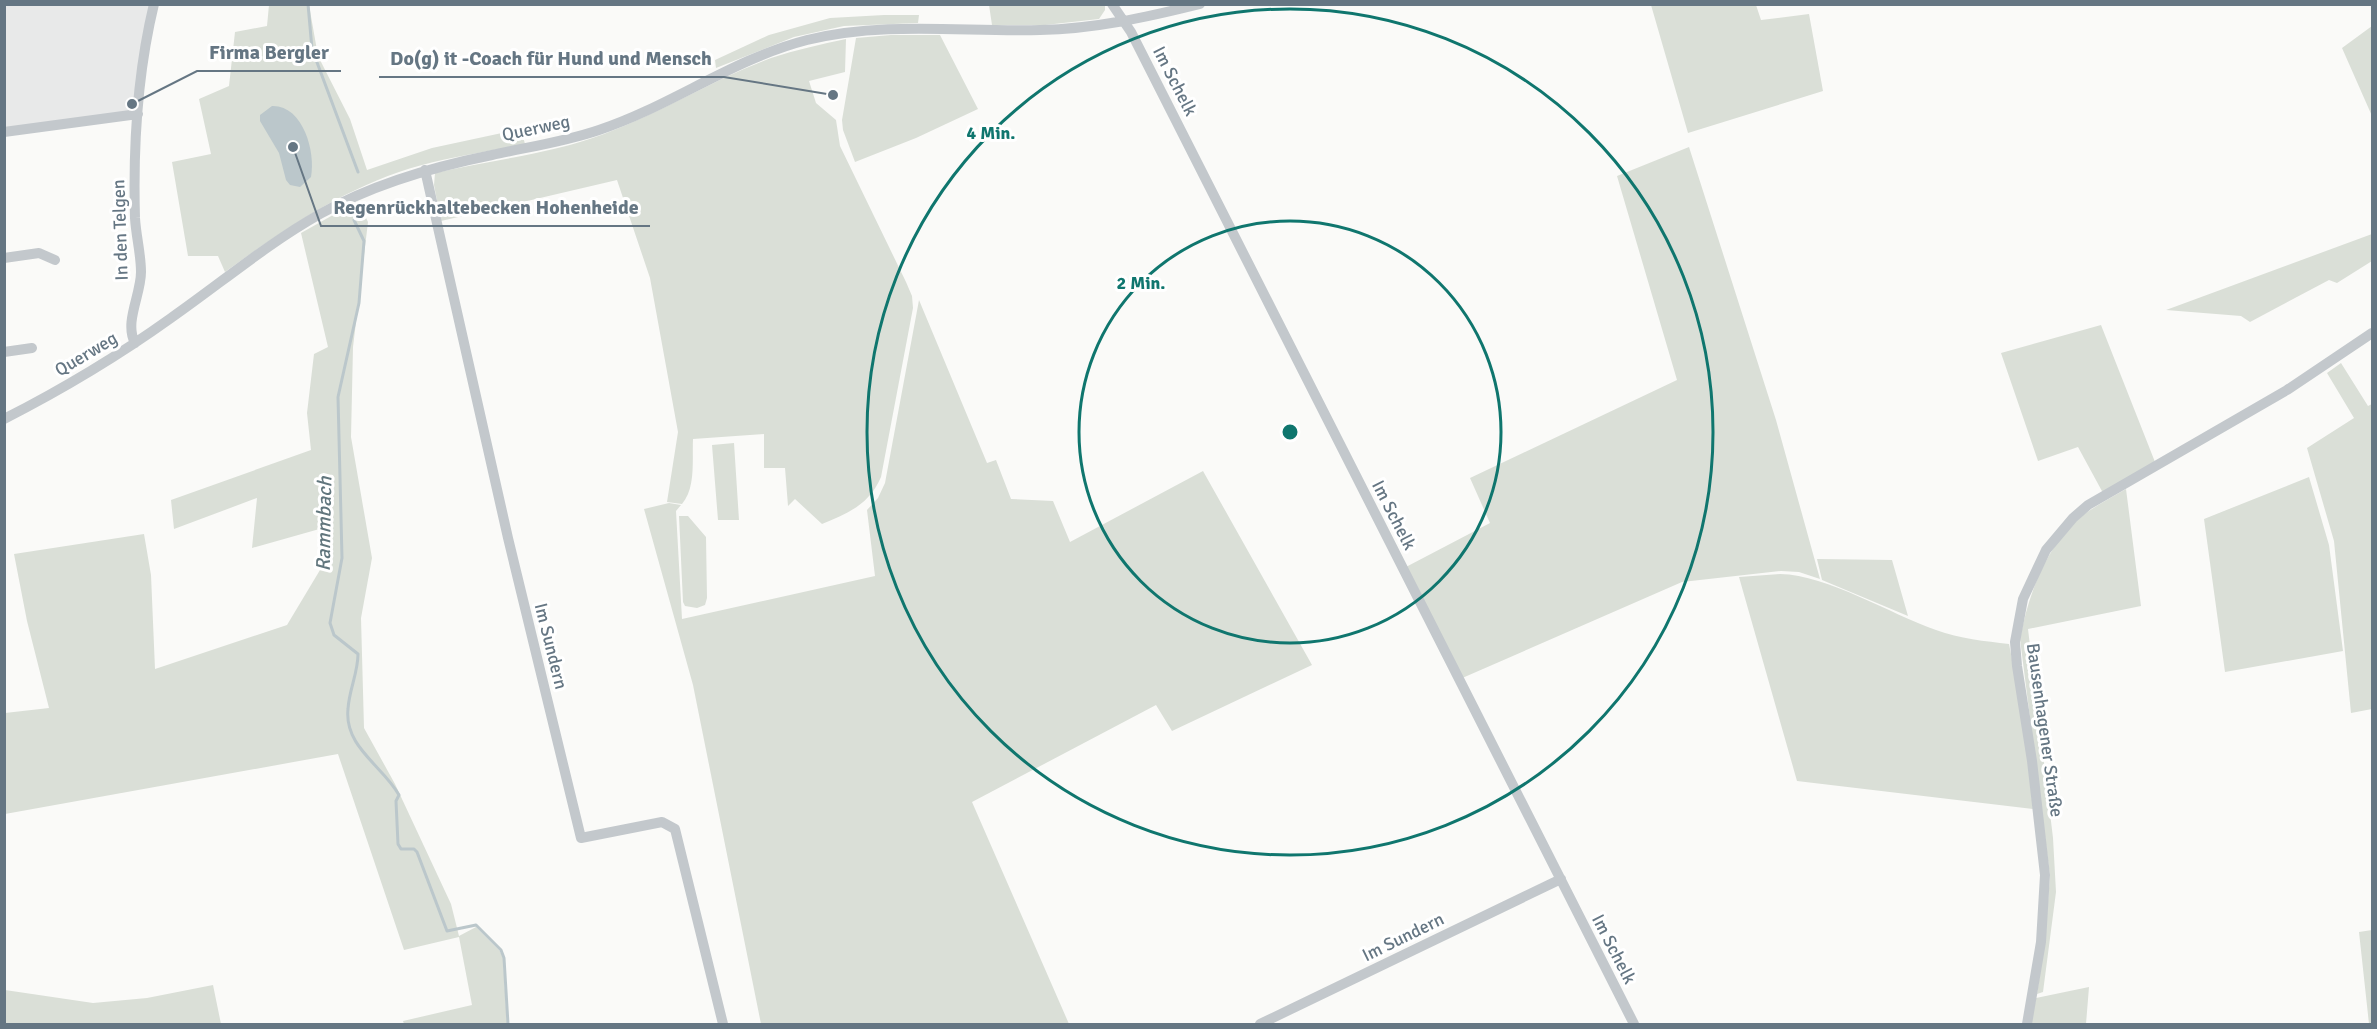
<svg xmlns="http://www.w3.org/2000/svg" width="2377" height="1029" font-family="Signika,sans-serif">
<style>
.built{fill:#e8e9e9}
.green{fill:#dadfd7}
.water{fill:#bbc7cb}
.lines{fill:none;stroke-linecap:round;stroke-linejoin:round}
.stream{stroke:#bbc7cb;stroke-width:3}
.minor{stroke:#c3c8cc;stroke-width:10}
.ring{fill:none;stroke:#0f766e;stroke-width:3}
.labels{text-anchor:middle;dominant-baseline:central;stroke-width:6;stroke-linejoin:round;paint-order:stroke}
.street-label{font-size:18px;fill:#657683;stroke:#fff}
.water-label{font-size:20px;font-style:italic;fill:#60757c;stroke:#fff}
.centre{fill:#0f766e;stroke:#fff;stroke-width:3}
.ring-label{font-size:18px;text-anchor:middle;font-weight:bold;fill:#0f766e;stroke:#fff;stroke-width:6;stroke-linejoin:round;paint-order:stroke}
.leader{fill:none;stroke:#657683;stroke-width:2}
.callout-dot{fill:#657683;stroke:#fff;stroke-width:2}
.callout-label{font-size:20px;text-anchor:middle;font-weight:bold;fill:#657683;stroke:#fff;stroke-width:6;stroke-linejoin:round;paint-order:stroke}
</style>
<rect width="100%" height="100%" fill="#fafaf8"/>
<path class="built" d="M 5,5 L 153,5 L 138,114 L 5,135 Z"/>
<path class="green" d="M 269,5 L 309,5 L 318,56 L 350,119 L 367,170 L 432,148 L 521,129 L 525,144 C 491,151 455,156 422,165 C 348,185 286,228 225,272 L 218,256 L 188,256 L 172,162 L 211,154 L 199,99 L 229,86 L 235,32 L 267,26 Z
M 989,5 L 1105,5 L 1105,10 L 1099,19 L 1045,25 L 992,25 Z
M 1651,5 L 1756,5 L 1761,20 L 1809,14 L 1823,91 L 1688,133 Z
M 884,15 L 919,15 L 918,23 L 844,26 L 794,37 L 716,68 L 715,60 L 769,35 L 830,18 Z
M 2372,26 L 2372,116 L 2342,48 Z
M 891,35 L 940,35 L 978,109 L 916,138 L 855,162 L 843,130 L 842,120 L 856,38 Z
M 846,39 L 845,72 L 809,81 L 816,103 L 836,120 L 840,146 L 906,282 L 912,296 L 913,308 L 881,477 C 869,505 848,513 822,524 L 795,499 L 788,506 L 785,468 L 764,468 L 764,434 L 693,439 C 692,460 696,488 682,504 L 667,502 L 678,432 L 650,278 L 617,180 L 441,221 L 434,185 L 435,173 C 491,160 551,154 604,134 C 662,112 714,79 771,58 C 796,50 821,44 846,39 Z
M 1689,147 L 1776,420 L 1820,579 L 1799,572 L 1781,571 L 1682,582 L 1460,679 L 1404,568 L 1490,523 L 1470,478 L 1677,380 L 1617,176 Z
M 358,201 L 368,222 L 353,347 L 351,437 L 372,558 L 361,618 L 364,728 L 395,784 L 451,904 L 459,936 L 476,927 L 500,951 L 503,958 L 507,1024 L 404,1024 L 403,1021 L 472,1005 L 459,937 L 404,950 L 338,754 L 5,814 L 5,713 L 49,708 L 27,621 L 14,554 L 144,534 L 151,575 L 155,669 L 287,625 L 320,570 L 323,528 L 252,548 L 257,498 L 174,529 L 171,500 L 311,450 L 307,413 L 314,354 L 328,347 L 301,233 Z
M 2372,234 L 2372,261 L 2337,283 L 2329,280 L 2250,322 L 2241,316 L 2166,310 Z
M 919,300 L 987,463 L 996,460 L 1011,499 L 1053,501 L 1070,542 L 1203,471 L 1312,665 L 1172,731 L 1156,705 L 972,802 L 1069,1024 L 761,1024 L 693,685 L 644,509 L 669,503 L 681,505 L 676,511 L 682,619 L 875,576 L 867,510 L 878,498 L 885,483 Z
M 2101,325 L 2155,462 L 2103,493 L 2078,447 L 2038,461 L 2001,353 Z
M 2341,363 L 2368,406 L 2372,404 L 2372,709 L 2351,713 L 2334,541 L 2307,448 L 2354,418 L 2327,373 Z
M 734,443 L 739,520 L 718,520 L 712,445 Z
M 2309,477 L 2329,545 L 2343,651 L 2225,672 L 2204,519 Z
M 2126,489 L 2141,606 L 2028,629 L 2053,838 L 2056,892 L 2043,992 L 2037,994 L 2045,939 L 2050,876 L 2020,639 C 2028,597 2043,553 2075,522 C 2090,508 2109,499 2126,489 Z
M 679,516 L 688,516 L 706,537 L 707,598 L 705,605 L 697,608 L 685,606 L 683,602 Z
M 1817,559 L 1892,560 L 1908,616 L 1822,580 Z
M 1780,574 C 1828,575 1890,614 1936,630 C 1960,639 1985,641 2009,644 L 2022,709 L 2033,809 L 1797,781 L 1739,577 Z
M 2372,930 L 2372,1024 L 2369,1024 L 2359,932 Z
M 213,985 L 221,1024 L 5,1024 L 5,990 L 93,1003 L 147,998 Z
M 2089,987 L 2086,1024 L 2031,1024 L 2036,998 Z"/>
<path class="water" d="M 272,106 C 303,105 316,152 311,177 L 300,187 L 290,185 L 286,180 L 279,153 L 260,121 L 260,115 Z"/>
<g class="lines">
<path class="stream" d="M 308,4 L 312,49 L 358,172
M 354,220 L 364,241 L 359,303 L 338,397 L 342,558 L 330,623 L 334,635 L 358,654 C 358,673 349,690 348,709 C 344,747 383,766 399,795 L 396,801 L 398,844 L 401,849 L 414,849 L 417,852 L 447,931 L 476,925 L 501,950 L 504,958 L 508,1024"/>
<path class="minor" d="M 1112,4 L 1131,32 L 1634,1024
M 4,132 L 138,114
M 425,170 L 508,538 L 581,838 L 662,822 L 675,829 L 723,1024
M 4,258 L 39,253 L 55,260
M 135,343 C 124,322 141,295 141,272 C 141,254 136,236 135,218 C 133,147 137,74 154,4
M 4,352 L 32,348
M 4,419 C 63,389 118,356 171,318 C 221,283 267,244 320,214 C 373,184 432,167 492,155 C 528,147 564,142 599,130 C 671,106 733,59 807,40 C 884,21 962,32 1040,30 C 1094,29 1148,17 1200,4
M 1260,1024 L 1561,879
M 2027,1024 L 2041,942 L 2045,875 L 2032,761 L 2017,666 L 2015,642 L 2023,599 L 2046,550 L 2073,518 L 2088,505 L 2287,390 L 2372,333"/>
</g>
<g class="ring">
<circle cx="1290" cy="432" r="211"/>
<circle cx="1290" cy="432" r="423"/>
</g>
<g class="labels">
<g class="street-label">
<text transform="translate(1175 81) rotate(63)">Im Schelk</text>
<text transform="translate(536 128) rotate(-12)">Querweg</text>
<text transform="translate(120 230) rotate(-92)">In den Telgen</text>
<text transform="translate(86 354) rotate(-31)">Querweg</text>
<text transform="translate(1394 515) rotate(63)">Im Schelk</text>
<text transform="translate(551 646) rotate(76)">Im Sundern</text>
<text transform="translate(2045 730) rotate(82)">Bausenhagener Straße</text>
<text transform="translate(1403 937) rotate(-26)">Im Sundern</text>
<text transform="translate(1614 949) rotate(63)">Im Schelk</text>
</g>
<g class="water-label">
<text transform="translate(324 524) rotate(-89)">Rammbach</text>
</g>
</g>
<circle cx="1290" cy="432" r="9" class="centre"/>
<g class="ring-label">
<text x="991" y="139">4 Min.</text>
<text x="1141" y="289">2 Min.</text>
</g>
<path class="leader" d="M132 104L197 71H341M833 95L724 77H379M293 147L321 226H650"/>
<g class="callout-dot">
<circle cx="132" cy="104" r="6"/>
<circle cx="833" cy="95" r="6"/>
<circle cx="293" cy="147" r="6"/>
</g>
<g class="callout-label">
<text x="269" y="59">Firma Bergler</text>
<text x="551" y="65">Do(g) it -Coach für Hund und Mensch</text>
<text x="486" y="214">Regenrückhaltebecken Hohenheide</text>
</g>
<rect width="2377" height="1029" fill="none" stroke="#657683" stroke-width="12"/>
</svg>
